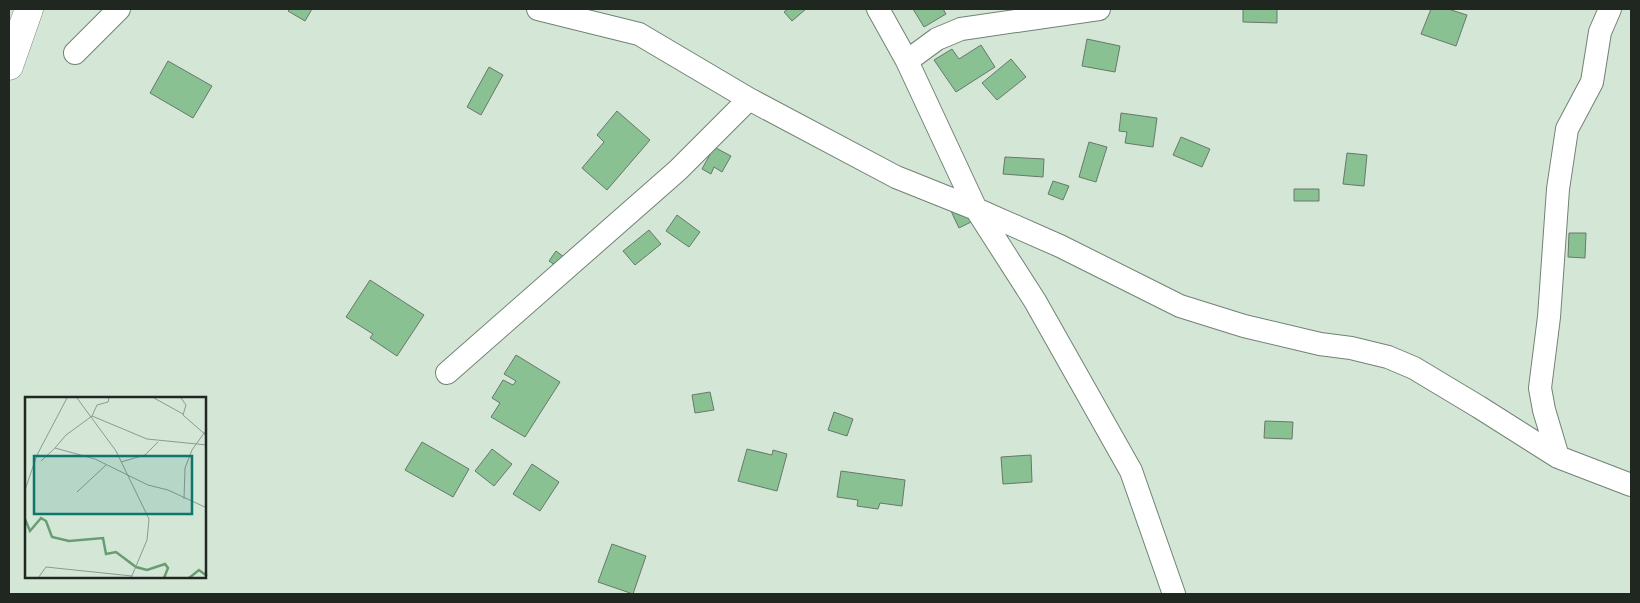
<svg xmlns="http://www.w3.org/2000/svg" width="1640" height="603" font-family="Helvetica,sans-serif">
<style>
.building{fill:#89c192;stroke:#68786a}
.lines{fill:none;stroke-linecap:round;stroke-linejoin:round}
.street-casing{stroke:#718274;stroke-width:24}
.primary-casing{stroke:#718274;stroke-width:29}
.street{stroke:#fff;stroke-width:22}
.primary{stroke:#fff;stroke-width:28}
.inset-river{fill:none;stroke:#679d70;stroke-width:2.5}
.inset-road{fill:none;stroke:#8c9a8e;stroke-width:1}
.view{fill:#0f766e;fill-opacity:0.15;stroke:#0f766e;stroke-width:2.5}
.inset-edge{fill:none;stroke:#202721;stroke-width:2.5}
</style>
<rect width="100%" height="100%" fill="#d4e7d7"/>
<path class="building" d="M 290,9 L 312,9 L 305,21 L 288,11 Z
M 788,9 L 806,9 L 792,21 L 784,12 Z
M 913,9 L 943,9 L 946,14 L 924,27 Z
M 1243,9 L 1277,9 L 1277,23 L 1243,22 Z
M 1431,9 L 1448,9 L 1467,15 L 1456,46 L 1421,34 Z
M 1087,39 L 1120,46 L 1115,72 L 1082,66 Z
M 981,45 L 995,67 L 956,92 L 934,60 L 952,49 L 959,59 Z
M 1011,59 L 1026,77 L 997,100 L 982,83 Z
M 168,61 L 212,86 L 193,118 L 150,93 Z
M 489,67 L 503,75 L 481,115 L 467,107 Z
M 617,111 L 650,140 L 607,190 L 582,168 L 604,142 L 597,135 Z
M 1121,113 L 1157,118 L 1153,147 L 1125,143 L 1127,132 L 1119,131 Z
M 1181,137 L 1210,149 L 1202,167 L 1173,155 Z
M 1089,142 L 1107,147 L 1096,182 L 1079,177 Z
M 714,147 L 731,156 L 722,172 L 714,167 L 711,174 L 702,169 Z
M 1347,153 L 1367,155 L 1364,186 L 1343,184 Z
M 1005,157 L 1044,159 L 1043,177 L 1003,174 Z
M 1053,181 L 1069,186 L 1063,200 L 1048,194 Z
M 1294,189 L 1319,189 L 1319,201 L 1294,201 Z
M 965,204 L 973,221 L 959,228 L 951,211 Z
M 677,215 L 700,232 L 689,247 L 666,231 Z
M 649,230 L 661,244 L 635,265 L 623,251 Z
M 1569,233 L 1586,233 L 1585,258 L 1568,257 Z
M 556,251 L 568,260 L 561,269 L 549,261 Z
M 370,280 L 424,315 L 397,356 L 370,338 L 373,334 L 346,317 Z
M 516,355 L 560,382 L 525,437 L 491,417 L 500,403 L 492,398 L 503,380 L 513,385 L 516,381 L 504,374 Z
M 710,392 L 714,410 L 695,413 L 692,395 Z
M 834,412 L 853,419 L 847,436 L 828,430 Z
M 1265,421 L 1293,422 L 1292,439 L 1264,438 Z
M 422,442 L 469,469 L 453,497 L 405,470 Z
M 492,449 L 512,464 L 494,486 L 475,471 Z
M 747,449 L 772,455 L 773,450 L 787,454 L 777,491 L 738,481 Z
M 1031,455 L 1032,482 L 1003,484 L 1001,457 Z
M 532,464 L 559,482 L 540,511 L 513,494 Z
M 841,471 L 905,480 L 902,506 L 880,503 L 878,509 L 857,506 L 858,500 L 837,497 Z
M 612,544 L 646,556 L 633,594 L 598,582 Z"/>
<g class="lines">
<defs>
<path id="street" d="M 538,9 L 639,34 L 749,99 L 896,177 L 976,209 L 1060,246 L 1180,306 L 1244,326 L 1320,344 L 1351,348 L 1388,357 L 1414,368 L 1479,407 L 1558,457 L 1631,485
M 878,9 L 907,61 L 976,209 L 1035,301 L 1131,471 L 1174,594
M 75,53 L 119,9
M 907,61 L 937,39 L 961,29 L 1099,9
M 447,373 L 678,170 L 749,99
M 1558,457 L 1544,410 L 1540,388 L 1549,317 L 1558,189 L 1567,129 L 1592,82 L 1600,32 L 1610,9"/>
<path id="primary" d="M 9,66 L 29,9"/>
</defs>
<use href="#street" class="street-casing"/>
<use href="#primary" class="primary-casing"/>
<use href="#street" class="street"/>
<use href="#primary" class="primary"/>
</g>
<g transform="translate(25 397)">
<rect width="181" height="181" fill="#d4e7d7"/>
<path class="inset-river" d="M 0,122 L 5,134 L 16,121 L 21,124 L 27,140 L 44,144 L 78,141 L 81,157 L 91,155 L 111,170 L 122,173 L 140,167 L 143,171 L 139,181M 164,181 L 174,173 L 182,179"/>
<path class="inset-road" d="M 52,1 L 91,54 L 124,122 L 122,143 L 106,181M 84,1 L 83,5 L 72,8 L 67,19 L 41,38 L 30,51 L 70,62 L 123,88 L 143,93 L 182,111M 129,1 L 158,17M 156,1 L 161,8 L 158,18 L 182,39M 67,19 L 122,42 L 182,48M 16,64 L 30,51M 96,65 L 120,58 L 133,45M 0,93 L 12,58 L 42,1M 52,95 L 81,68M 159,102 L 160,71 L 167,53 L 182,32M 13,181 L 21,170 L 107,179"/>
<path class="view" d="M 9,59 L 167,59 L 167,117 L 9,117 Z"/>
<rect width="181" height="181" class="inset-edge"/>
</g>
<rect width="1640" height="603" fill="none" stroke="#202721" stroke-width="20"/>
</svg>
